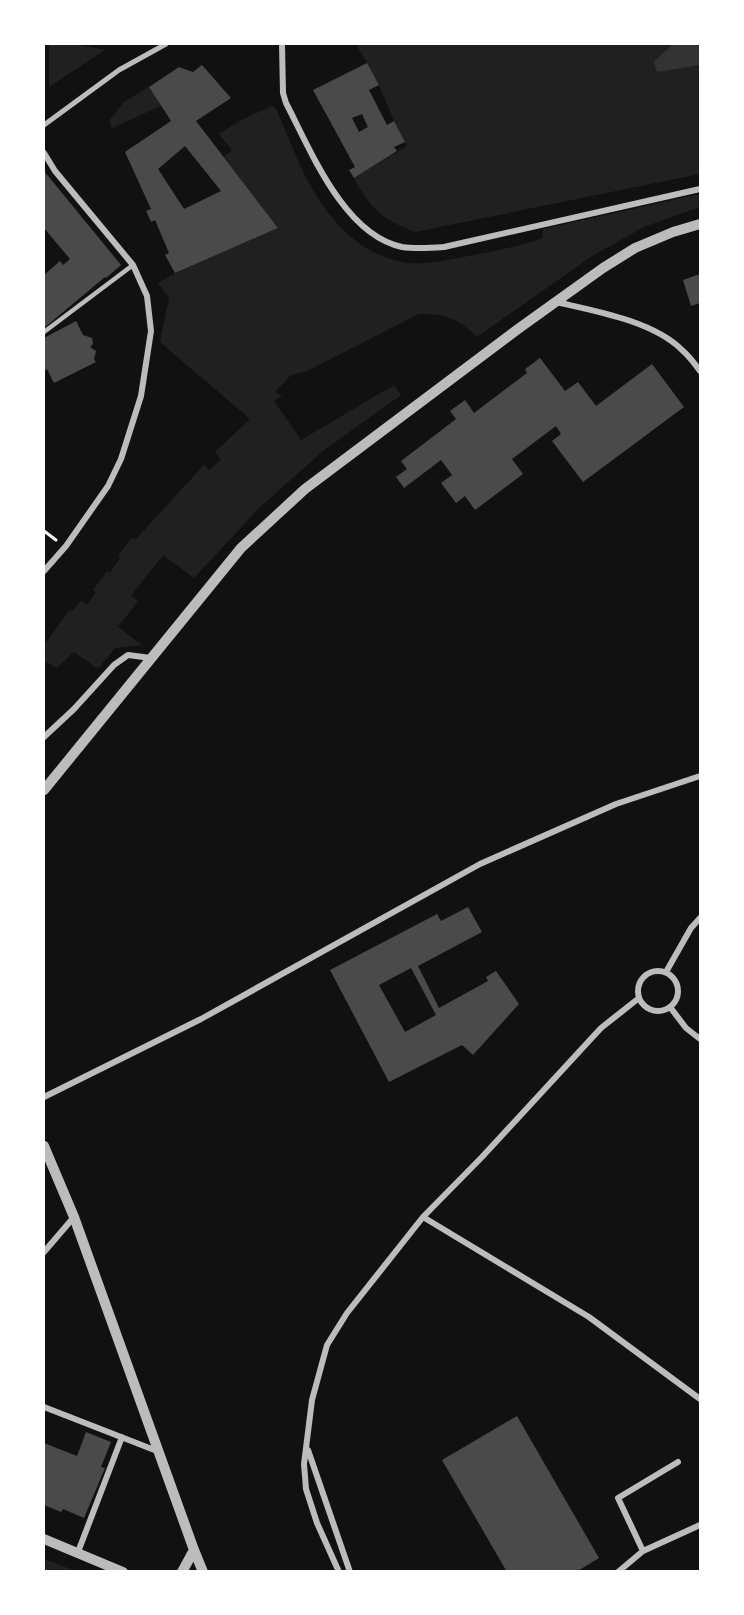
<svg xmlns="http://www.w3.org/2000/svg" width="744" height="1615" font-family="'Roboto Condensed',sans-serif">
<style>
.green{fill:#202020}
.water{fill:#333}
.building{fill:#4a4a4a;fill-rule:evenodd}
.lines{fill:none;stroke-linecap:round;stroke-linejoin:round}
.path{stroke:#f5f5f5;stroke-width:3}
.service{stroke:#bcbcbc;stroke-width:4.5}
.pedestrian{stroke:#bcbcbc;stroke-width:5}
.minor{stroke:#bcbcbc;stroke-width:6}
.tertiary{stroke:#bcbcbc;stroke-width:10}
</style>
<rect width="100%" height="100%" fill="#111"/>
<path class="green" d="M 49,44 L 73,44 L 105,50 L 49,87 Z
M 356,44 L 700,44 L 700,174 L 415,232 C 382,219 371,210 354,178 L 407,146 L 394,121 L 379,85 Z
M 149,87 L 161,106 L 112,128 L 109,121 L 124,102 Z
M 271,106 L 275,107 C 289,136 299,168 316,195 C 337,229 366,257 408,263 C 426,265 446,260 463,257 C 491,252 517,247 543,238 L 543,229 L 700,194 L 700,207 L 644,227 L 592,256 L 477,337 C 457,318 446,314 419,314 L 307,371 L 291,375 L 275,392 L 282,396 L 274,401 L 301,440 L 394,385 L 401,395 L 323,451 L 260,507 L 194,578 L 163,555 L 131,596 L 138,601 L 118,627 L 142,645 L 115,648 L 98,669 L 74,652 L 57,668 L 46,662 L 44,665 L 44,645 L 69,610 L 72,611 L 81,601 L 87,605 L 96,592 L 93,590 L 107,571 L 110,573 L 120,558 L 118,556 L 131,538 L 135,540 L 204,465 L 209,470 L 221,460 L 215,452 L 250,419 L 160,342 L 169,298 L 158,283 L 175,273 L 278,228 L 224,157 L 232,150 L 219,134 L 238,122 Z
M 44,1559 L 76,1571 L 44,1571 Z"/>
<path class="water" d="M 673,44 L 700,44 L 700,65 L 657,72 L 654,62 Z"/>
<path class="building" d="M 367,63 L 379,85 L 369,90 L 387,125 L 394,121 L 405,142 L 394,147 L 397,151 L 354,178 L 349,170 L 355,167 L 313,90 ZM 362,114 L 368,127 L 359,132 L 352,118 Z
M 202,65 L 231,98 L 196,121 L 278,228 L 175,273 L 165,255 L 169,253 L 155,220 L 151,222 L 146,211 L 151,209 L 125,152 L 171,121 L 149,87 L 179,67 L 193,72 ZM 185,146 L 221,191 L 184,209 L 158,169 Z
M 44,171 L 121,265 L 106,278 L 105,277 L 44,328 L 44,275 L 60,261 L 63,265 L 70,259 L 44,228 Z
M 700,274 L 700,303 L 691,306 L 683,280 Z
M 76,321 L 83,335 L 92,338 L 93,344 L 90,347 L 96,351 L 94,359 L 96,362 L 54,383 L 47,369 L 44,371 L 44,338 Z
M 540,358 L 565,391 L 578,382 L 596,406 L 652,364 L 684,407 L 583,482 L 552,441 L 561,434 L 556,426 L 512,459 L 523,474 L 475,510 L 465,496 L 456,503 L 441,483 L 452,475 L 441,460 L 404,488 L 396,477 L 407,469 L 401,461 L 456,419 L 450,411 L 465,400 L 474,413 L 527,373 L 525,369 Z
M 468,907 L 482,932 L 418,966 L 439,1008 L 488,981 L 486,977 L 496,971 L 519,1004 L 473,1055 L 462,1045 L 389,1082 L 330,970 L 437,914 L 441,921 ZM 411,968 L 436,1015 L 405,1032 L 379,985 Z
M 517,1416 L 599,1558 L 576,1572 L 507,1572 L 442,1460 Z
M 86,1432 L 111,1442 L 101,1467 L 105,1468 L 84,1518 L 63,1509 L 61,1512 L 44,1505 L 44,1443 L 77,1456 Z"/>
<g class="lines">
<path class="path" d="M 44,531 L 56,540"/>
<path class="service" d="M 44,332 L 133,265"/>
<path class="pedestrian" d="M 44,125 L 119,70 L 166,44"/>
<path class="minor" d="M 282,44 L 283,93 L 286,103 C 311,151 344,235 402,247 C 416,249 430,248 444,247 L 700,189
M 44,153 L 55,171 L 133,265 L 147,296 L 151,331 L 141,396 L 121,459 L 108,486 L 66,546 L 44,571
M 556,302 C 595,311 653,321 682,350 C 689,356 695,364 700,371
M 44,737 L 74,709 L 114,665 L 128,655 L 151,658
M638 991a20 20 0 1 1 40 0a20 20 0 1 1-40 0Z
M 666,972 L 691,928 L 700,918
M 670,1007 L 686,1028 L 700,1039
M 44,1097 L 201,1019 L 480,864 L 616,804 L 700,776
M 423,1217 L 589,1317 L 700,1399
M 44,1252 L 74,1217
M 44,1407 L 157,1451
M 308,1450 L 350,1572
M 643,1551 L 618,1498 L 678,1462
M 78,1552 L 122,1437
M 339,1572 L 317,1523 L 306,1489 L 304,1464 L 312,1400 L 327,1345 L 347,1313 L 423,1217 L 482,1157 L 601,1028 L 639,998
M 618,1572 L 643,1551 L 700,1525"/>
<path class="tertiary" d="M 44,790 L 241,548 L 305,489 L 518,329 L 603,268 L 635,248 L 673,232 L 700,224
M 44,1146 L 74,1217 L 194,1550 L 203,1572
M 44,1539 L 123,1572
M 182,1572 L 194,1550"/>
</g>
<rect width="744" height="1615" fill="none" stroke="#ffffff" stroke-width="90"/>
</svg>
